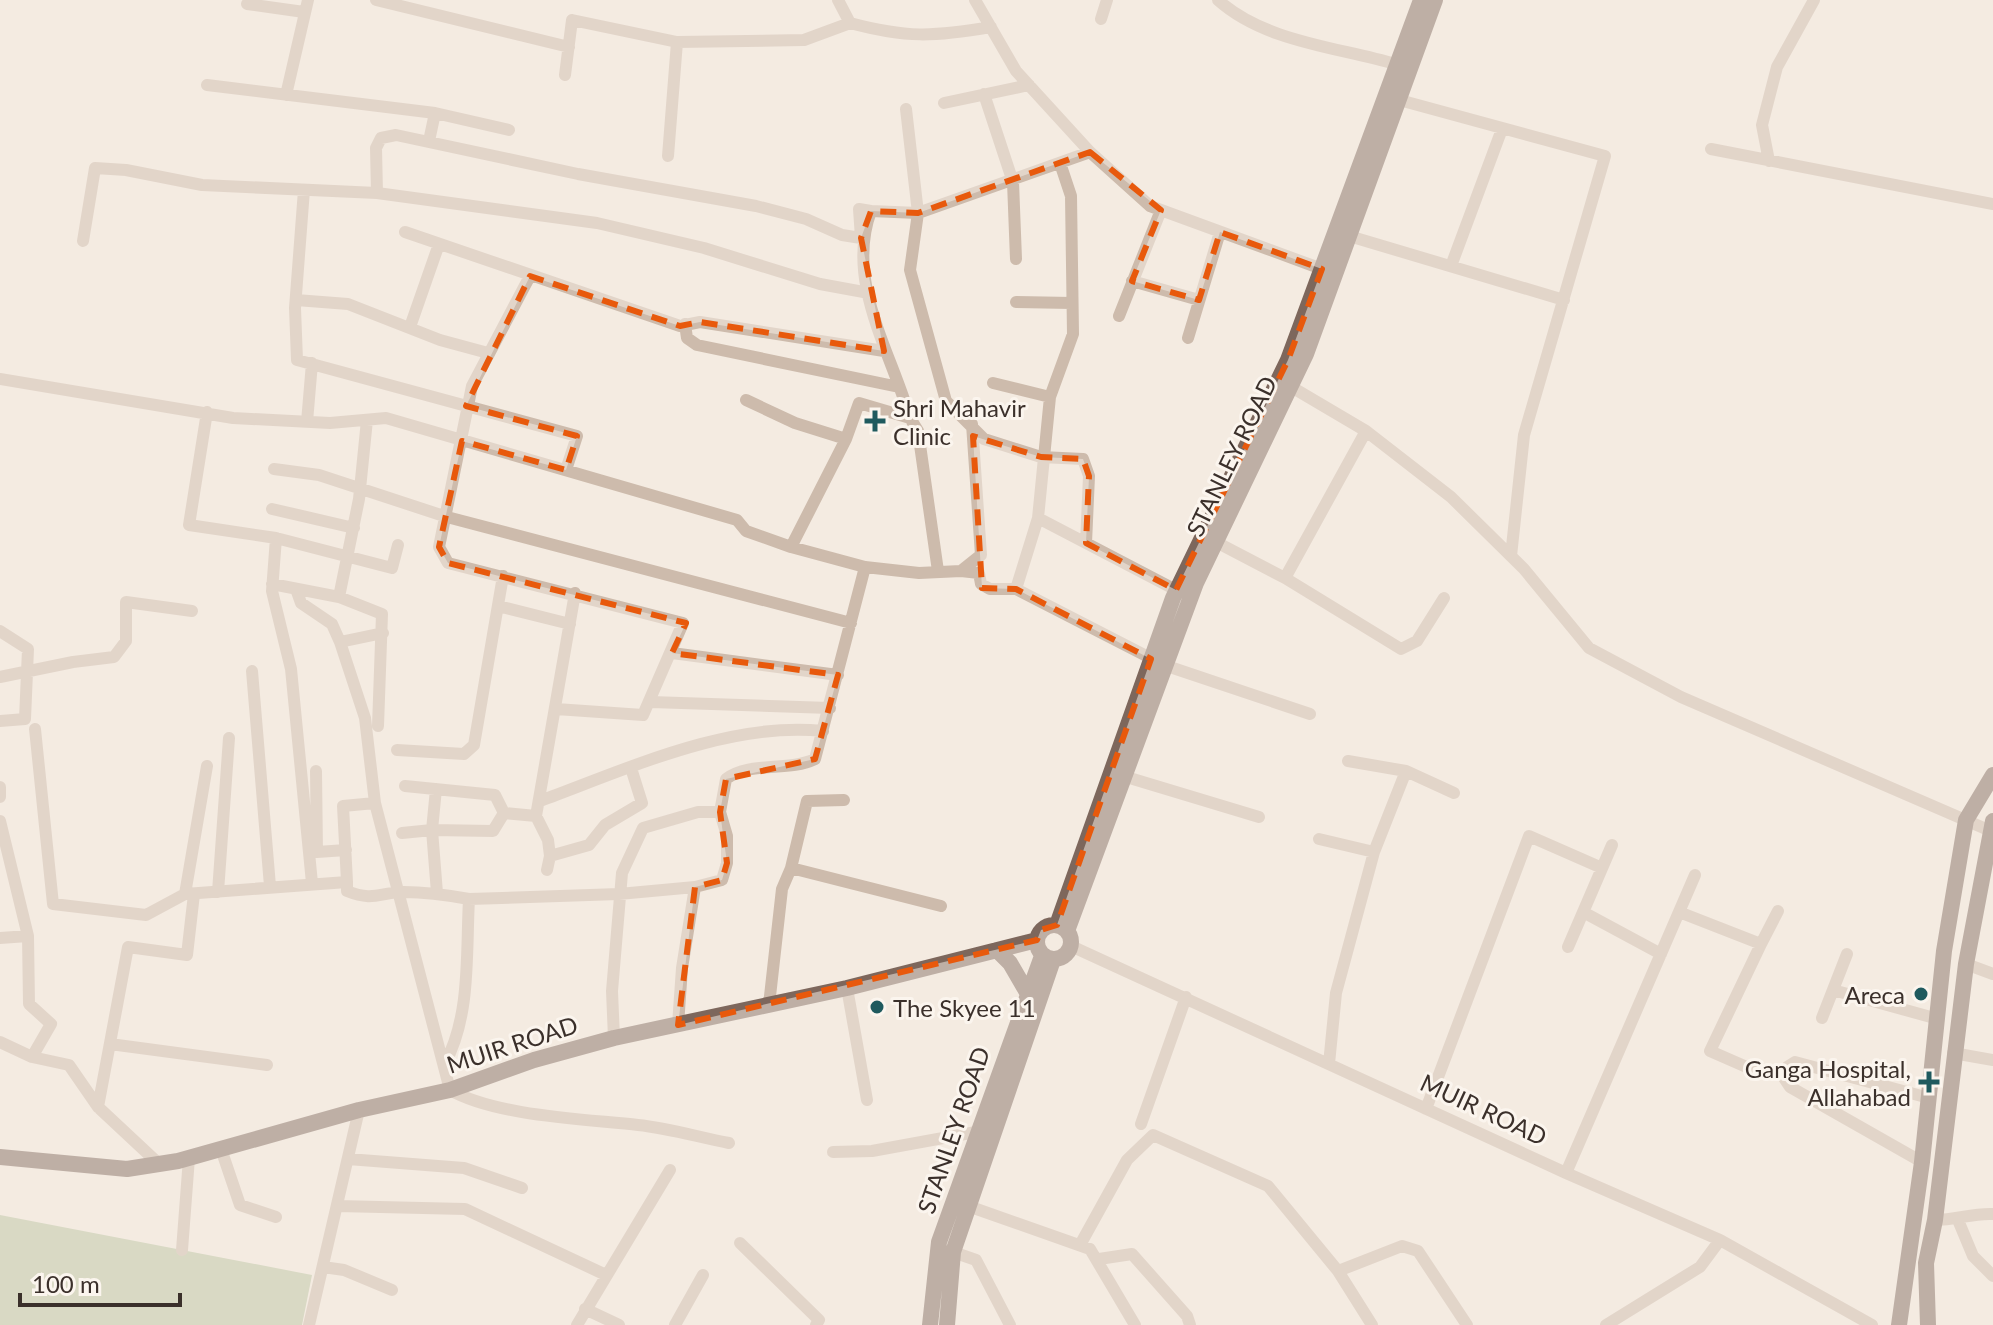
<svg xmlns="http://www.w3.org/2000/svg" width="1993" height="1325" font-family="Lato,sans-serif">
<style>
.green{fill:#b8c4a0}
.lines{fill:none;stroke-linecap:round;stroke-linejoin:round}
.minor{stroke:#cdbbac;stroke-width:12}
.major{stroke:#7d675c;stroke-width:16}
.marked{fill:none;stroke:#e8590c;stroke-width:6;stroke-dasharray:16 10;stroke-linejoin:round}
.poi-dot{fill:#1f5a5e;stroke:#fbf5ee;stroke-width:3}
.labels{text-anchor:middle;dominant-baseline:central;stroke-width:6;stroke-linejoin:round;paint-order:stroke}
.poi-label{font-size:24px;fill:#3b302b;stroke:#fbf5ee;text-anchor:start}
.street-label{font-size:24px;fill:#3b302b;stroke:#fbf5ee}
</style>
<rect width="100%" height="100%" fill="#f4ebe1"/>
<path class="green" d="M 0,1215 L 312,1275 L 302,1325 L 0,1325 Z"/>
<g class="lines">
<path class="minor" d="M 376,0 L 569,47
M 838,0 L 850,23 C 906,38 933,37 991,27
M 975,0 L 1016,71 L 1090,152 L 1150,206 L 1322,269
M 1218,0 C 1265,42 1337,47 1395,64
M 247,4 L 304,12
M 1101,19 L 1107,0
M 565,75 L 572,20 L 677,42 L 804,40 L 850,23
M 207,85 L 435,113 L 429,141
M 984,94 L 1013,182 L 1016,259
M 286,95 L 308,0
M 1392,98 L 1605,156 L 1524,435 L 1511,556
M 944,103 L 1029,85
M 906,109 L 918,213 L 1090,152
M 435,113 L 509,130
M 1711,149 L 1993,204
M 668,156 L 677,42
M 1769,161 L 1762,125 L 1777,67 L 1814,0
M 1060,163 L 1071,196 L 1073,334 L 1050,397 L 1038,518 L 1176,590
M 304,190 L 295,308 L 297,360 L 577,436 L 566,470
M 377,193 L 376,148 L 381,138 L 396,135 L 578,174 L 756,206 L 806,219 L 842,235 L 861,238 L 859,209 L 871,211 C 845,281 891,352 910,418 L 859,403 L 846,439 L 791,547 L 865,567 L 919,573 L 961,571 L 981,555 L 972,424
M 871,211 L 918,213 L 910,270 L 946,401 L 984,439 L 1041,457 L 1083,459 L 1089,476 L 1086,543
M 405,232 L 680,326 L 700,322 L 884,351
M 1349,236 L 1564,300
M 83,241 L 95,168 L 126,170 L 202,185 L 377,193 L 597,223 L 704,248 L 820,284 L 869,293
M 1451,266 L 1502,129
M 530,276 L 472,386 L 439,547 L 448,563 L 683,623 L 643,715 L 556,709
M 1132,281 L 1199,300
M 296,300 L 348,304 L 440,340 L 488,353
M 1016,302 L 1072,303
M 1119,316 L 1161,210
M 685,324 L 687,338 L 697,345 L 899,387
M 410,327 L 439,244
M 1188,338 L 1220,232
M 0,379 L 233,418 L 330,423 L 386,418 L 737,520 L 746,531 L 791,547
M 1283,382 L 1366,431 L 1451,497 L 1524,569 L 1589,648 L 1681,697 L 1993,832
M 993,383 L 1050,397
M 746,400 L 795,423 L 846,439
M 207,412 L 189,525 L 276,538 L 392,568 L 398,545
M 910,418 L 918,431 L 938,571
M 307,422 L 312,363
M 274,469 L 319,475 L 447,517 L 851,623
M 272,509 L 354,528
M 276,538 L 272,591 L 291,669 L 312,883
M 1216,542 L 1285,578 L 1401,649 L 1417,641 L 1444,598
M 961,571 L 979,573 L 981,584 L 990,589 L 1016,589 L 1038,518
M 1285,578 L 1366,431
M 272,584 L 339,597 L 382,614 L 378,726
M 296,589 L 301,603 L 332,624 L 340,642
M 1016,589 L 1164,665 L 1310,714
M 339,597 L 359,499 L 367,420
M 498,606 L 570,624
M 0,631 L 28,649 L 25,719 L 0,721
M 383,633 L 340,642 L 365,718 L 375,803 L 450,1090 C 496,1116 584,1119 638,1125 C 668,1128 698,1137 729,1143
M 672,653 L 838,675
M 252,671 L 270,886
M 0,677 L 73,662 L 114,657 L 126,641 L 126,602 L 192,611
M 651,702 L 830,708
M 35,729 L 53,904 L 146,915 L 185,894
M 397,750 L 464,754 L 474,745 L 503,576
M 1348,761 L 1406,771 L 1454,793
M 207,766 L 185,894 L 347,882 L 347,891 C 374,902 380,892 404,892 C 427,892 447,895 469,899 C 466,952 471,1016 445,1063
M 316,771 L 317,852 L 346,850
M 1123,776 L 1259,817
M 405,786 L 495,795 L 504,813 L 493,831 L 432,830 L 437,893
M 0,787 L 0,797
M 540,801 C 627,769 730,721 823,731
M 504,813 L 536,816 L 575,593
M 536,816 L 548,840 L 550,856
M 0,821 L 28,936 L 29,1004 L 51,1024 L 32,1057
M 402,833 L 432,830 L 436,789
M 1319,839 L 1374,852
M 791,868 L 941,906
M 547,870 L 550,856 L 589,845 L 605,825 L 642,803 L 631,768
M 347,882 L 343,806 L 375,803
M 695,887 L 722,880 L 727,863 L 727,836 L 720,812 L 726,779 C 750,761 788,772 815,759 L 865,567
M 218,892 L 229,738
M 469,899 L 619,894 L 695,887 L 682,968 L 678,1025
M 1583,912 L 1661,954
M 1679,912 L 1761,944 L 1710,1051 L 1758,1072
M 0,938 L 28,936
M 1761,944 L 1778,911
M 1071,946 L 1566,1173 L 1720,1240 L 1872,1325
M 1568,947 L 1612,845
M 1966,964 L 1993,974
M 847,988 L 867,1100
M 1833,990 L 1938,1019
M 769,1005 L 782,889 L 791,868 L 807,801 L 844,800
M 1822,1018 L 1847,954
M 614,1038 L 612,991 L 622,873 L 643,828 L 698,812 L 720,812
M 0,1042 L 32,1057 L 69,1065 L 98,1107 L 159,1164
M 110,1044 L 267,1065
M 1953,1053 L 1993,1060
M 1329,1064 L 1336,993 L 1374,852 L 1406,771
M 98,1107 L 128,947 L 187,955 L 194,894
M 1426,1109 L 1529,836 L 1602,868
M 1141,1124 L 1186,997
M 221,1149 L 240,1205 L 276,1217
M 833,1152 L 872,1151 L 976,1132
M 348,1159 L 464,1168 L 522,1188
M 1922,1162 L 1790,1087 L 1784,1078 L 1787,1067 L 1795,1062 L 1929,1098
M 1566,1173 L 1695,875
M 337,1206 L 465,1209 L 606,1275
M 968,1206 L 1090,1249 L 1135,1325
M 1935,1220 C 1956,1220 1972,1213 1993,1214
M 1958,1220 L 1973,1256 L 1993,1276
M 740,1243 L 819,1320 L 816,1325
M 1080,1245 L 1127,1160 L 1153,1135 L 1268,1186 L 1338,1271 L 1372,1325
M 182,1250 L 189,1158
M 953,1252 L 976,1260 L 1010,1325
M 1099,1259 L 1132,1254 L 1187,1316 L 1190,1325
M 323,1267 L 344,1270 L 392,1290
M 1338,1271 L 1402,1246 L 1418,1251 L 1467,1325
M 585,1309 L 619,1325
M 309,1325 L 359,1110
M 577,1325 L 670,1170
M 675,1325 L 703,1275
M 1606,1325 L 1700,1267 L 1720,1240"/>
<path class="major" d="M1037 942a17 17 0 1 1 34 0a17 17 0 1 1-34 0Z
M 1057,925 L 1173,598 L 1288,360 L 1421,0
M 1067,931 L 1196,583 L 1306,354 L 1435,0
M 997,950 L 1010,963 L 1028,994
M 0,1157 L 127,1169 L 178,1161 L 359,1110 L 450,1090 L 534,1060 L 614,1038 L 847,988 L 1037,940
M 930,1325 L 939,1242 L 1042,956
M 947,1325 L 953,1252 L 1053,960
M 1899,1325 L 1922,1162 L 1944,951 L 1966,820 L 1993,775
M 1928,1325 L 1926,1263 L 1935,1220 L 1966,964 L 1993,821"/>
</g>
<path d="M0 0H1993V1325H0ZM 1090,152 L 1161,210 L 1132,281 L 1199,300 L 1220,232 L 1322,269 L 1288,360 L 1176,590 L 1086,543 L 1089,476 L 1083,459 L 1041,457 L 973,436 L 982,588 L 1016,589 L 1151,659 L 1057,925 L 1041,930 L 1037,940 L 678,1025 L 695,887 L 722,880 L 727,863 L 720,812 L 726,779 L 815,759 L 838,675 L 672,653 L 686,623 L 448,563 L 439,547 L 462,441 L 566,470 L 577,436 L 466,406 L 530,276 L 680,326 L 700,322 L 884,351 L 861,238 L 871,211 L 918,213 Z" fill="#f4ebe1" fill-opacity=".55" fill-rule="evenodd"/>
<path class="marked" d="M 1090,152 L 1161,210 L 1132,281 L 1199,300 L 1220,232 L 1322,269 L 1288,360 L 1176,590 L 1086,543 L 1089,476 L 1083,459 L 1041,457 L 973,436 L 982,588 L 1016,589 L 1151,659 L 1057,925 L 1041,930 L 1037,940 L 678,1025 L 695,887 L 722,880 L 727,863 L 720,812 L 726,779 L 815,759 L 838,675 L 672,653 L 686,623 L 448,563 L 439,547 L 462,441 L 566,470 L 577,436 L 466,406 L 530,276 L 680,326 L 700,322 L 884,351 L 861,238 L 871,211 L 918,213 Z"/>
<g class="poi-dot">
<path d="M871 409h8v8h8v8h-8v8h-8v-8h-8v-8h8z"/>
<circle cx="1921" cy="994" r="8"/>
<circle cx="877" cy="1007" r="8"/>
<path d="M1925 1070h8v8h8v8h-8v8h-8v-8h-8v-8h8z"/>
</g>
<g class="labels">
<g class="poi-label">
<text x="893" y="407">Shri Mahavir<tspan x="893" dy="28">Clinic</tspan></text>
<text x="1905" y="994" text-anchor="end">Areca</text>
<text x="893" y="1007">The Skyee 11</text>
<text x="1911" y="1068" text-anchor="end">Ganga Hospital,<tspan x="1911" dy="28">Allahabad</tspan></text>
</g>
<g class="street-label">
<text transform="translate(1231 456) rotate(-64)">STANLEY ROAD</text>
<text transform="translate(512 1044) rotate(-18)">MUIR ROAD</text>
<text transform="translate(1484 1109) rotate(25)">MUIR ROAD</text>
<text transform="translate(953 1130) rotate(-71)">STANLEY ROAD</text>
</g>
</g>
<path d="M20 1293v12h160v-12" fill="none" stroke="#3b302b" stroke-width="4"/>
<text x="32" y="1293" font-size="24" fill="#3b302b" stroke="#fbf5ee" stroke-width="6" paint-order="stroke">100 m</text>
</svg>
